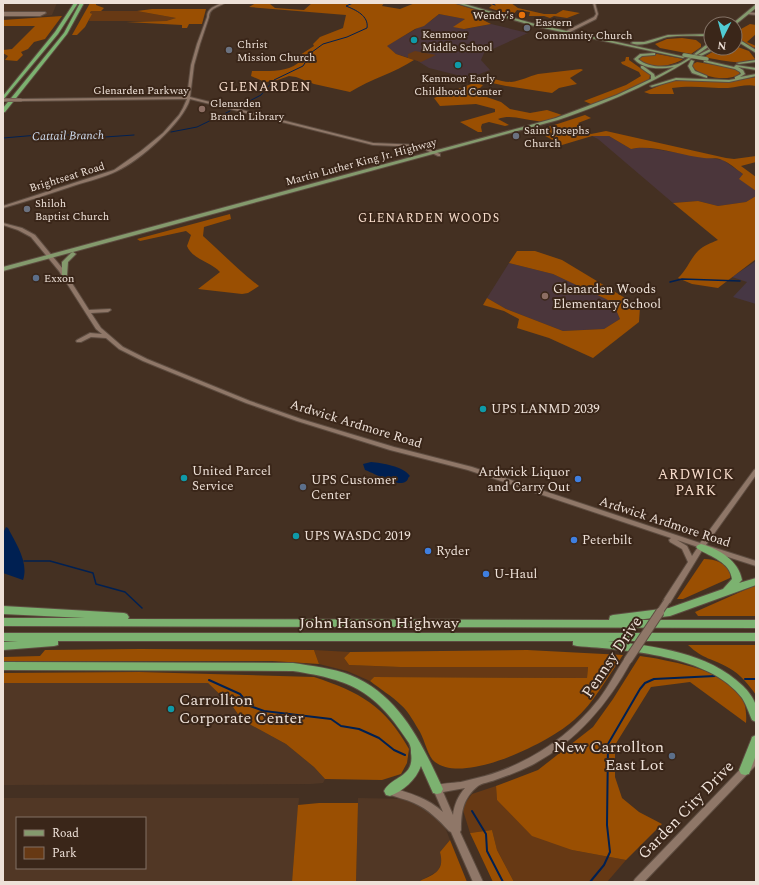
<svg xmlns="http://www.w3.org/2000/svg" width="759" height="885" font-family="Spectral,serif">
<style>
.built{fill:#513725;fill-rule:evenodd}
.industrial{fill:#463744}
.education{fill:#4b363b}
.green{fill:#673914}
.forest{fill:#9a4f02}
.water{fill:#002052}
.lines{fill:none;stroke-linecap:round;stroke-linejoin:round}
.stream-far2{stroke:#002052;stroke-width:1}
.stream-far1{stroke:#002052;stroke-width:1.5}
.stream{stroke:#002052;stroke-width:2}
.secondary-casing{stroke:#5d4c40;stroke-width:2}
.primary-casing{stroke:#5d4c40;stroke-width:2}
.highway-casing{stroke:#5d4c40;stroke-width:2}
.secondary{fill:#8f7768;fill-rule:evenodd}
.primary{fill:#849a6d;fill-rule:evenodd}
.highway{fill:#7cb270;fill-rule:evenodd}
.secondary-bridge-far2-casing{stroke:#5d4c40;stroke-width:4;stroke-linecap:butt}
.secondary-bridge-far1-casing{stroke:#5d4c40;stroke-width:8;stroke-linecap:butt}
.secondary-bridge-casing{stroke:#5d4c40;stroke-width:10;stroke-linecap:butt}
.primary-bridge-casing{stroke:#5d4c40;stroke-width:4.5;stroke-linecap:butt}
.secondary-bridge-far2{stroke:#8f7768;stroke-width:3}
.secondary-bridge-far1{stroke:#8f7768;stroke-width:6}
.secondary-bridge{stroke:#8f7768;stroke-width:8}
.primary-bridge{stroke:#849a6d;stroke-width:3.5}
.food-dot{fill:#e8710a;stroke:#3a2619;stroke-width:1.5}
.worship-dot{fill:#6b7280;stroke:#3a2619;stroke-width:1.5}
.culture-dot{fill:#0f9aa8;stroke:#3a2619;stroke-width:1.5}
.education-dot{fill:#8d6e63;stroke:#3a2619;stroke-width:1.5}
.service-dot{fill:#5c6f8a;stroke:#3a2619;stroke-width:1.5}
.shop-dot{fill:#3f7fe0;stroke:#3a2619;stroke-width:1.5}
.labels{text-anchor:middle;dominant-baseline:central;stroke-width:4;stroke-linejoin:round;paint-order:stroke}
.far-poi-label{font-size:11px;fill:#eee1d8;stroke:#3a2619;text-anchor:start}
.far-street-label{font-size:11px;fill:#eee1d8;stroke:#3a2619}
.far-water-label{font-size:12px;font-style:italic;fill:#cfdcf0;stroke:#3a2619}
.far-neighbourhood-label{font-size:12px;letter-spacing:1px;fill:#f8ddcc;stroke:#3a2619}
.far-quarter-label{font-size:13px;letter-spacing:1px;fill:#f8ddcc;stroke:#3a2619}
.poi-label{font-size:13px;fill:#eee1d8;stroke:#3a2619;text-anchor:start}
.street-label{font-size:13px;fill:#eee1d8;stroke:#3a2619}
.neighbourhood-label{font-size:14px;letter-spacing:1px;fill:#f8ddcc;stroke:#3a2619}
.near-street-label{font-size:16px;fill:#eee1d8;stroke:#3a2619}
.near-poi-label{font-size:16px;fill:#eee1d8;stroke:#3a2619;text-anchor:start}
</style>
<rect width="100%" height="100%" fill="#443022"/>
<path class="built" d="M 3,3 L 57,3 L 52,15 L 37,17 L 33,15 L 3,16 Z
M 3,683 L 208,683 L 233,707 L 242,720 L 286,744 L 314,767 L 325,779 L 323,783 L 311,784 L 3,785 Z
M 3,798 L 299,798 L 292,882 L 3,882 ZM 17,818 L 145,818 L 145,868 L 17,868 Z
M 358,798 L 410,799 L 430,808 L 445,827 L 450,840 L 440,852 L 442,861 L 438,871 L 418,882 L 356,882 Z"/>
<path class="industrial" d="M 756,261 L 756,304 L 733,297 L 747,282 L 732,277 Z"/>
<path class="education" d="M 439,14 L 465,19 L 454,27 L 465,29 L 491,24 L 528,33 L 484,53 L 481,60 L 490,70 L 469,78 L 429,68 L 416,60 L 396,54 L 386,46 L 432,20 Z
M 592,136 L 609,136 L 631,149 L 642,147 L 723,160 L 743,174 L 740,179 L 756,191 L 756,196 L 746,202 L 718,206 L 698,201 L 673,203 L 598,139 Z
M 509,263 L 553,274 L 607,299 L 613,303 L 620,319 L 604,329 L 563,331 L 506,309 L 487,298 Z"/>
<path class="green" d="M 91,11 L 137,11 L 176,18 L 166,21 L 89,21 Z
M 415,51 L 436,55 L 421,62 L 408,58 L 408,54 Z
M 314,650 L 350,652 L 344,658 L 349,665 L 400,667 L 588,667 L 587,678 L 374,677 L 370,681 L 347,671 L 319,664 Z
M 496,786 L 497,800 L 572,850 L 626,860 L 607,882 L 514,882 L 497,850 L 492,830 L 470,833 L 462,807 L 472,794 Z"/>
<path class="forest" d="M 90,3 L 96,3 L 96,5 L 104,8 L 101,11 L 91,11 L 90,13 L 92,14 L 85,27 L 77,35 L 72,35 Z
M 256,3 L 270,4 L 275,8 L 304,10 L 312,3 L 384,3 L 382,6 L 400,9 L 415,3 L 453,3 L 495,16 L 485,21 L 491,24 L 464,29 L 453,27 L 465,19 L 439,14 L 424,26 L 415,29 L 387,46 L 396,54 L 414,60 C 394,73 371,79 350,92 L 314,84 L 296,77 L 289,76 L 275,81 L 265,82 L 251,76 L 252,71 C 270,71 288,73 302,60 L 300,55 L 314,46 L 313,44 L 320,37 L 343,28 L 346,15 L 249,7 Z
M 488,3 L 511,3 L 518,8 L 544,14 L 556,14 L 563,10 L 580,13 L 567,18 L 554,16 L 550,18 L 544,16 L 529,16 L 530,12 L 517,10 L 513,15 L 489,8 L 492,5 Z
M 152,9 L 206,9 L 202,24 L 189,24 L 187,28 L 182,28 L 182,25 L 126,22 L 166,21 L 176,18 L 137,11 Z
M 62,16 L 45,39 L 34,42 L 28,49 L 21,52 L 23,55 L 17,61 L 5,60 L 8,56 L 3,53 L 3,50 L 12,49 L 35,26 L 3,26 L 3,20 Z
M 750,24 L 756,25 L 756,34 L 747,42 L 756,46 L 754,48 L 737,38 L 741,29 Z
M 682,38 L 696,40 L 701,44 L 701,47 L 691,54 L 660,48 L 655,44 L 667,39 Z
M 735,46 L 749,51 L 755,59 C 747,67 715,59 704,57 L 719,48 L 735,48 Z
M 657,54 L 683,59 C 673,66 647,71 639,59 L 645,55 Z
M 626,57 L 629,57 L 629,60 L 650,75 L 649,81 L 593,105 L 584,101 L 626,85 L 641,76 L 639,72 L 622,64 L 621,62 L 625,61 Z
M 697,62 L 733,68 L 740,72 L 739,75 C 726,81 704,78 693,68 L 693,64 Z
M 581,69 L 583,70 L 570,78 L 577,84 L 559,88 L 552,93 L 506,86 L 469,78 C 483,73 497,82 511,82 C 521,81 529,76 538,74 C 552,72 567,71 581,69 Z
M 756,77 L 756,86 C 746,84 739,87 728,88 C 710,88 691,85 672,88 L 674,94 L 650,94 L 644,92 L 671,81 L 692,80 L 729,82 Z
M 474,83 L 483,85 L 475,93 L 501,102 L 510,109 L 530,113 L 547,110 L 562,115 C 555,117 545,123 537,121 C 524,120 511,114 498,119 L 509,125 L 505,126 L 489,122 L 482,124 L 481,127 L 482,132 L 478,132 L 460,122 L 495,112 L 495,109 L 476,104 L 440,106 L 434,98 Z
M 585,115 L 591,118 L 578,123 L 591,134 L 606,131 L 726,158 L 734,159 L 756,156 L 756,162 L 741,166 L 756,177 L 756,191 L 739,179 L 743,174 C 736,169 730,163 722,160 C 716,157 711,159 704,158 C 683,156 652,144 631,149 L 609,136 L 592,136 L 562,145 L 536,131 Z
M 756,196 L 756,259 L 718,288 L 692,284 L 678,278 C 687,270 690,259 698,251 C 704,245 711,243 718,240 L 673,203 L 698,201 L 718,206 L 746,202 Z
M 230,214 L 231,219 L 204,227 L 203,236 C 222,253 238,270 259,286 L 248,293 L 242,294 L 198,289 L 220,272 C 211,262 192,259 187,246 L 191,235 L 186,231 L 140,241 L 137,239 Z
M 517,251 L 535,251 L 562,260 L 640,307 L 639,322 L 593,358 L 549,338 L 517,328 L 519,319 L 504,311 L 483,305 L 487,298 L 506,309 L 563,331 L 604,329 L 620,319 L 613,303 L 606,299 L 553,274 L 509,263 Z
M 704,559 C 715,559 726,563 731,573 L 730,578 L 683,599 L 677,599 Z
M 756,585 L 756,616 L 698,616 L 695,612 Z
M 688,645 L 756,645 L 756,695 C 749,685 740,674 729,668 C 712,658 704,660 688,645 Z
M 140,649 L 314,650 L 319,664 L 272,661 L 3,661 L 3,657 L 40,656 L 45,650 Z
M 527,650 L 623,655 C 608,676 594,703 574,720 C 550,742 464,785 435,762 C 428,757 425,741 420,732 C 415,724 409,712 401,705 C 392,696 380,689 370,681 L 374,677 L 587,678 L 588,667 L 400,667 L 349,665 L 344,658 L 350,652 Z
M 640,656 C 663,659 725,671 739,690 C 745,699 747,713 746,723 L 690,682 L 651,687 L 615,745 L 615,777 L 622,798 L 639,812 L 662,824 L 626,860 L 572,850 L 532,836 L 497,800 L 496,786 L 538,770 L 593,727 L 613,699 Z
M 139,672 L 314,677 C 360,692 385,706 409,749 L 407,763 L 401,774 L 382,780 L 325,779 L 314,767 L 286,744 L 242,720 L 233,707 L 208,683 L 3,683 L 3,673 Z
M 319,803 L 358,803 L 356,882 L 292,882 L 298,805 Z
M 492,830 L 497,850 L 514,882 L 493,882 L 470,833 Z
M 450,840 L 467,882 L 418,882 C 434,874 445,872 440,852 Z"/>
<path class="water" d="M 371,462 C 382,463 403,466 410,476 C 407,478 409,480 405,482 C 397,487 374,473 365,470 L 363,464 Z
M 6,527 L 8,528 C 16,544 29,562 23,580 L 3,573 L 3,533 Z"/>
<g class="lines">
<path class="stream-far2" d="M 490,3 L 495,5
M 236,108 L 261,95 L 274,80 L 303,66 L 312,52 L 323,44 L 347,37 L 367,28 C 369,16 356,10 346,6 L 353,3
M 171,132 L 197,127 L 230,111
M 3,138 L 50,134 L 105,137 L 134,135"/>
<path class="stream-far1" d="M 670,282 L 682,279 L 740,281
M 24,561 L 50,561 L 93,573 L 96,584 L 125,592 L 142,608"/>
<path class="stream" d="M 745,679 L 756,679
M 209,680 L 240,694 L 250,706 L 264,711 L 331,719 L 341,726 L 359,729 L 379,738 L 394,750 L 405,755
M 472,811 L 486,834 L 487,851 L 503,882
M 590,882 L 604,865 L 610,852 L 607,825 L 608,744 L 640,689 L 645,683 L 654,679 L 715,676"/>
<defs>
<path id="secondary" d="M 222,3 L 225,3 C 219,7 209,8 209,17 L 200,44 L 194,65 L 190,97 L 373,143 L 421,145 L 440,154 L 440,156 L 438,156 L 420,147 L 373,145 L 190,99 C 183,123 139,161 117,171 C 105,177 89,181 76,185 C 52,193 28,201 3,208 L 3,206 L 114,170 L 141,151 L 163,133 L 179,115 L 183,108 L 187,99 L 21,101 L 20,101 L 20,99 L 187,97 L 191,65 L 197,44 L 207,17 C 207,8 215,6 222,3 Z
M 593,3 L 595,3 L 598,14 L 596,19 L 568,33 L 566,33 L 566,31 L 594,17 L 596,14 Z
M 3,12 L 45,12 L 46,13 L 40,16 L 3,16 L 3,14 L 40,14 L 3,14 Z
M 747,12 L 756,13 L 756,15 L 747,14 Z
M 3,223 L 22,228 L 35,235 L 63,269 L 89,310 L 110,309 L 111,310 L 108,312 L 91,313 L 101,328 L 123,347 L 147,359 L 250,401 L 301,419 L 394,447 L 472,467 L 700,543 L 754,470 L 756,469 L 756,475 L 706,545 L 756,561 L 756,566 L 703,549 L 670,603 L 667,604 L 664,603 L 663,601 L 664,599 L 688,562 L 682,549 L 670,542 L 669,540 L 671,538 L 468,470 L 390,450 L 297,421 L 246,403 L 143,361 L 119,349 L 106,338 L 91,337 L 81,342 L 77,342 L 76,341 L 77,340 L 90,333 L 102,334 L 96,329 L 59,271 L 31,237 L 18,230 L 3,225 ZM 677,540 L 698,547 L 692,556 L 687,546 Z
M 628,657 L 631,658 L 632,660 C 608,704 577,741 532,765 C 520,771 507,776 495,780 C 490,782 482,783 478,786 C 463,798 461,812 461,830 L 460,832 L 483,882 L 473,882 L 451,832 L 449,831 C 439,820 428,809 414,803 C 405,799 396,797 387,794 L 386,791 L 387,788 L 390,787 C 409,793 428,798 443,812 L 433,789 L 434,786 C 442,783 452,783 461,782 C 469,780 477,778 485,776 C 530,763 570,736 599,699 C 609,686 616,671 625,658 ZM 465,788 C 458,796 454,805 453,815 L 443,792 Z
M 756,755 L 756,765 L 644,882 L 633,882 L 635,879 L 753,756 Z"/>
<path id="primary" d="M 456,3 L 461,3 L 535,24 L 685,57 L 683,58 L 534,26 Z
M 755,5 L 756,5 L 756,8 L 735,25 L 732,24 Z
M 711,34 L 711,36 C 697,36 680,35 667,37 C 656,40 643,48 631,43 L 633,42 L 644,42 L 668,35 Z
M 735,37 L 756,50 L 756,53 L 735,40 Z
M 710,42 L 711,42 L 711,45 C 664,79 613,101 558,120 L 3,271 L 3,267 L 556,118 L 617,95 L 651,79 L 651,75 L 641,68 L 641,66 L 643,66 L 654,74 L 655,77 L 674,67 C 660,69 644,70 634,59 L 640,54 L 655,53 L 655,55 L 654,55 L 642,56 L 638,59 C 648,68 666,68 678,64 C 686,61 702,48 710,42 Z
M 712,48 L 717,48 L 701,56 L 698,55 Z
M 691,60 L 694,61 L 692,66 L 695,71 L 707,76 L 707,78 L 692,73 L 688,66 Z
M 704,60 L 734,67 L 736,65 L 756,68 L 756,70 L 738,67 L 743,70 L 745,74 L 740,77 L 756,74 L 756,76 L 729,82 L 676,80 L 652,87 L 650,86 L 676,78 L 729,80 L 735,79 L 735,77 L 741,74 L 740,72 L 735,69 L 704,62 Z
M 756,60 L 756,62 L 739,64 L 737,63 Z
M 73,252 L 76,254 L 68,262 L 67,276 L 64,278 L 62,277 L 62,262 L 71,253 Z"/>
<path id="highway" d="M 74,3 L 78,3 L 58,34 L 3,100 L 3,96 L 55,32 Z
M 80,3 L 84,3 L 67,34 L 5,112 L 3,112 L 3,108 L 64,33 Z
M 701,544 C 719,549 739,561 742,580 L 739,583 L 756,578 L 756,585 L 670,616 L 636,620 L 756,620 L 756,628 L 3,626 L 3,618 L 85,618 L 3,614 L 3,606 L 124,613 L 127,614 L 129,617 L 128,619 L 609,620 L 610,616 L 613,615 L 669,608 L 723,589 L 732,579 C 730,562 711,557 698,549 L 696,547 L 698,545 Z
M 3,633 L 756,633 L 756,641 L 608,641 C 654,646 708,652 743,686 C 748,691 754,698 756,706 C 757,711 756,717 756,722 L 752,720 C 749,713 746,704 742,698 C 710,655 626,650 577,646 L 573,645 L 573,641 L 58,641 L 58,645 L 54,646 L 3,650 L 3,642 L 18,641 L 3,641 Z
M 3,662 L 293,663 C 312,666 332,668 350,675 C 400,695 422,744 443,789 L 441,793 L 437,794 L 433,793 L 421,766 C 416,780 403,791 390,796 L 386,795 L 384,791 C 391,776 415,778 411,753 C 411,749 411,747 409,743 C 376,692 353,680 293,671 L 3,670 Z
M 756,735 L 756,755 L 749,774 L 745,775 L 741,774 L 739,770 L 751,740 L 752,737 Z"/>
</defs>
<use href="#secondary" class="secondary-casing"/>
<use href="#primary" class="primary-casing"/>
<use href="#highway" class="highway-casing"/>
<use href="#secondary" class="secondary"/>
<use href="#primary" class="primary"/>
<use href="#highway" class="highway"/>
<defs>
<path id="secondary-bridge-far2" d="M 3,100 L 21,100"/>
<path id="secondary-bridge-far1" d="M 659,613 L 667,601"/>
<path id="secondary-bridge" d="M 628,660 L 660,612"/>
<path id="primary-bridge" d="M 684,55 L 707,59"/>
</defs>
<use href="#secondary-bridge-far2" class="secondary-bridge-far2-casing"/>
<use href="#secondary-bridge-far1" class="secondary-bridge-far1-casing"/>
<use href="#secondary-bridge" class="secondary-bridge-casing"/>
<use href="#primary-bridge" class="primary-bridge-casing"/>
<use href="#secondary-bridge-far2" class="secondary-bridge-far2"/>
<use href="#secondary-bridge-far1" class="secondary-bridge-far1"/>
<use href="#secondary-bridge" class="secondary-bridge"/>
<use href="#primary-bridge" class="primary-bridge"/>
</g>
<circle class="food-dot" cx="522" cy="15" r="4"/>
<g class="worship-dot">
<circle cx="527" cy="28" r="4"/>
<circle cx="229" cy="50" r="4"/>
<circle cx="516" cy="136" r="4"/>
<circle cx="27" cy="209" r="4"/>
</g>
<g class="culture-dot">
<circle cx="414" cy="40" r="4"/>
<circle cx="458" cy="65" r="4"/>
<circle cx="483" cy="409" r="4"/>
<circle cx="184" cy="478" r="4"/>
<circle cx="296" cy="536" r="4"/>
<circle cx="171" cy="709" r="4"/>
</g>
<g class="education-dot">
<circle cx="202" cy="109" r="4"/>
<circle cx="545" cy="296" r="4"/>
</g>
<g class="service-dot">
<circle cx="36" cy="278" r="4"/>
<circle cx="303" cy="487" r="4"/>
<circle cx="672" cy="756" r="4"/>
</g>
<g class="shop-dot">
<circle cx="578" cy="479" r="4"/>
<circle cx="574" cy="540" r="4"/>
<circle cx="428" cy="551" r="4"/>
<circle cx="486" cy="574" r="4"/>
</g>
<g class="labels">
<g class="far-poi-label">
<text x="514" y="15" text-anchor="end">Wendy's</text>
<text x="535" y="22">Eastern<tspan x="535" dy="13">Community Church</tspan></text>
<text x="422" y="34">Kenmoor<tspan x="422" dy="13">Middle School</tspan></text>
<text x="237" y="44">Christ<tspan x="237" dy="13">Mission Church</tspan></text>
<text x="458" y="78" text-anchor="middle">Kenmoor Early<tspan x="458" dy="13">Childhood Center</tspan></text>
<text x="210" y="103">Glenarden<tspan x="210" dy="13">Branch Library</tspan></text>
<text x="524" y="130">Saint Josephs<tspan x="524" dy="13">Church</tspan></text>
<text x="35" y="203">Shiloh<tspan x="35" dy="13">Baptist Church</tspan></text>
<text x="44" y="278">Exxon</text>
</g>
<g class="far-street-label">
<text x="141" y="90">Glenarden Parkway</text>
<text transform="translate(361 162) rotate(-15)">Martin Luther King Jr. Highway</text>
<text transform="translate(67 177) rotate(-17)">Brightseat Road</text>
</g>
<g class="far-water-label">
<text transform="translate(68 136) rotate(-1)">Cattail Branch</text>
</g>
<g class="far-neighbourhood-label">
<text x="429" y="218">GLENARDEN WOODS</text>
</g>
<g class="far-quarter-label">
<text x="265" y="87">GLENARDEN</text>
</g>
<g class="poi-label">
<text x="553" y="289">Glenarden Woods<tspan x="553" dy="15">Elementary School</tspan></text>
<text x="491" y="409">UPS LANMD 2039</text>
<text x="192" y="471">United Parcel<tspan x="192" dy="15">Service</tspan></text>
<text x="570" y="472" text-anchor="end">Ardwick Liquor<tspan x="570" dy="15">and Carry Out</tspan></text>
<text x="311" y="480">UPS Customer<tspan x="311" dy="15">Center</tspan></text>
<text x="304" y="536">UPS WASDC 2019</text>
<text x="582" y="540">Peterbilt</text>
<text x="436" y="551">Ryder</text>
<text x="494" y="574">U-Haul</text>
</g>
<g class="street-label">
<text transform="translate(356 424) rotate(17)">Ardwick Ardmore Road</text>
<text transform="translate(665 522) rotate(18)">Ardwick Ardmore Road</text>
</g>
<g class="neighbourhood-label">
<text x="696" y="474">ARDWICK<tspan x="696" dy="16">PARK</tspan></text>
</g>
<g class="near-street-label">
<text x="379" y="623">John Hanson Highway</text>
<text transform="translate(612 657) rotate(-56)">Pennsy Drive</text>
<text transform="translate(686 810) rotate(-46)">Garden City Drive</text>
</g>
<g class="near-poi-label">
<text x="179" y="700">Carrollton<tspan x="179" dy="18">Corporate Center</tspan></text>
<text x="664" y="747" text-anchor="end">New Carrollton<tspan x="664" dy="18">East Lot</tspan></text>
</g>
</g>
<rect width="759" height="885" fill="none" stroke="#eee1d8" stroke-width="8"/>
<rect x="16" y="817" width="130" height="52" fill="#3a2619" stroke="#827165"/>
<rect x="24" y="830" width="20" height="6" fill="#849a6d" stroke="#827165"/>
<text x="52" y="837" font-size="12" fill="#eee1d8">Road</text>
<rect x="24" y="847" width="20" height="12" fill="#673914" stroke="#827165"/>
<text x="52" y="857" font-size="12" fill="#eee1d8">Park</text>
<g transform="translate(723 36) rotate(186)"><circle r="19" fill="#3a2619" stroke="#827165"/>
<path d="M0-3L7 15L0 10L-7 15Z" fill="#51ccd4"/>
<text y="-6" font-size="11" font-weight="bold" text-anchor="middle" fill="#eee1d8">N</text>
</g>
</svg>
